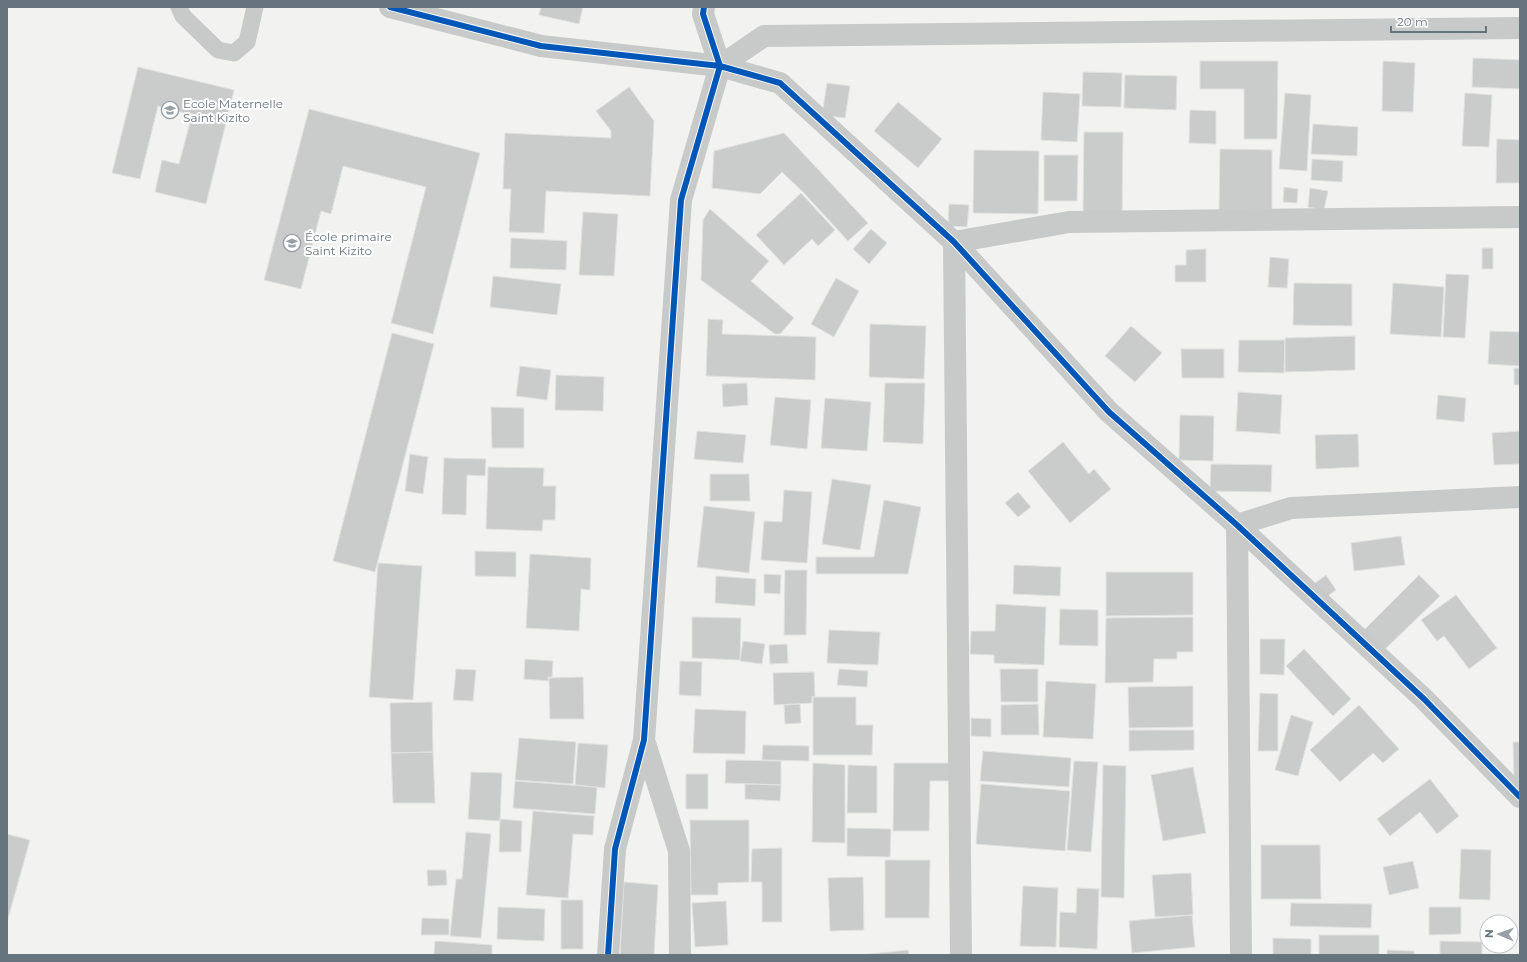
<svg xmlns="http://www.w3.org/2000/svg" width="1527" height="962" font-family="Montserrat,sans-serif">
<style>
.building{fill:#cacccc;stroke:#e1e1e0}
.lines{fill:none;stroke-linecap:round;stroke-linejoin:round}
.service{stroke:#c8c9c9;stroke-width:17}
.minor{stroke:#c8c9c9;stroke-width:22}
.tertiary{stroke:#c8c9c9;stroke-width:22}
.cycleway-casing{stroke:#fff;stroke-width:8}
.cycleway{stroke:#0057b8;stroke-width:6}
.labels{text-anchor:middle;dominant-baseline:central;stroke-width:4;stroke-linejoin:round;paint-order:stroke}
.poi-label{font-size:12px;fill:#65747d;stroke:#fff;text-anchor:start}
</style>
<rect width="100%" height="100%" fill="#f2f2f1"/>
<path class="building" d="M 541,7 L 583,7 L 579,24 L 539,15 Z
M 1473,58 L 1520,60 L 1520,89 L 1472,87 Z
M 1200,61 L 1278,61 L 1277,139 L 1244,139 L 1244,89 L 1200,89 Z
M 1383,61 L 1415,63 L 1413,112 L 1382,111 Z
M 138,67 L 234,90 L 206,204 L 155,192 L 162,160 L 179,164 L 192,115 L 158,106 L 140,179 L 112,173 Z
M 1083,72 L 1122,73 L 1121,107 L 1082,106 Z
M 1125,75 L 1177,76 L 1176,110 L 1124,108 Z
M 827,83 L 850,86 L 845,118 L 822,115 Z
M 629,87 L 654,121 L 650,196 L 546,191 L 544,233 L 509,232 L 511,189 L 503,189 L 505,133 L 611,138 L 611,131 L 596,111 Z
M 1043,92 L 1080,94 L 1077,142 L 1041,140 Z
M 1285,93 L 1311,95 L 1307,171 L 1279,169 Z
M 1465,93 L 1492,95 L 1489,147 L 1462,146 Z
M 898,102 L 942,139 L 918,168 L 874,131 Z
M 309,109 L 480,153 L 433,334 L 391,323 L 426,187 L 343,166 L 331,214 L 321,211 L 301,289 L 264,280 Z
M 1190,110 L 1216,111 L 1216,144 L 1189,143 Z
M 1313,124 L 1358,127 L 1357,156 L 1311,154 Z
M 1084,132 L 1123,132 L 1122,214 L 1083,214 Z
M 784,133 L 868,223 L 848,241 L 803,192 L 782,172 L 760,194 L 712,188 L 714,151 Z
M 1497,139 L 1520,140 L 1520,183 L 1496,183 Z
M 1220,149 L 1272,150 L 1272,213 L 1219,212 Z
M 974,150 L 1039,151 L 1038,214 L 973,213 Z
M 1044,155 L 1078,155 L 1077,201 L 1044,201 Z
M 1312,159 L 1343,161 L 1342,182 L 1311,180 Z
M 1284,187 L 1298,189 L 1297,203 L 1283,202 Z
M 1310,188 L 1328,191 L 1324,210 L 1308,207 Z
M 801,193 L 835,230 L 818,246 L 812,239 L 784,265 L 756,235 Z
M 949,204 L 969,205 L 967,227 L 948,226 Z
M 710,209 L 769,261 L 751,281 L 794,318 L 780,334 L 775,334 L 701,280 L 703,220 Z
M 583,212 L 618,214 L 614,276 L 579,275 Z
M 871,229 L 887,243 L 869,264 L 853,249 Z
M 511,238 L 567,241 L 566,270 L 510,268 Z
M 1482,248 L 1493,248 L 1493,269 L 1482,269 Z
M 1206,249 L 1206,282 L 1175,282 L 1175,265 L 1186,265 L 1186,250 Z
M 1270,257 L 1289,259 L 1287,288 L 1268,287 Z
M 1446,274 L 1469,275 L 1465,338 L 1443,337 Z
M 493,276 L 561,284 L 557,315 L 490,307 Z
M 836,278 L 859,291 L 834,337 L 811,324 Z
M 1294,283 L 1352,284 L 1352,326 L 1293,325 Z
M 1393,283 L 1444,287 L 1441,337 L 1390,334 Z
M 708,319 L 723,320 L 722,334 L 816,337 L 815,380 L 706,376 Z
M 870,324 L 926,326 L 924,379 L 869,377 Z
M 1131,326 L 1162,353 L 1135,382 L 1105,356 Z
M 1490,331 L 1520,332 L 1520,366 L 1488,364 Z
M 392,333 L 434,344 L 375,572 L 333,561 Z
M 1355,336 L 1355,370 L 1285,372 L 1285,338 Z
M 1239,340 L 1285,340 L 1284,373 L 1238,372 Z
M 1181,349 L 1224,349 L 1224,378 L 1182,378 Z
M 520,366 L 551,370 L 547,400 L 516,396 Z
M 1514,368 L 1520,368 L 1520,385 L 1514,385 Z
M 556,375 L 604,377 L 603,411 L 555,410 Z
M 747,383 L 748,405 L 723,407 L 722,384 Z
M 885,383 L 925,383 L 923,444 L 883,442 Z
M 1238,392 L 1282,395 L 1280,434 L 1236,431 Z
M 1438,395 L 1466,398 L 1464,422 L 1436,419 Z
M 775,397 L 811,400 L 807,449 L 770,445 Z
M 825,398 L 871,402 L 867,451 L 821,448 Z
M 491,407 L 524,408 L 524,448 L 492,448 Z
M 1180,415 L 1214,416 L 1213,461 L 1179,460 Z
M 697,431 L 746,435 L 743,463 L 694,459 Z
M 1520,431 L 1520,464 L 1494,465 L 1492,433 Z
M 1358,434 L 1359,467 L 1316,469 L 1315,435 Z
M 1063,442 L 1089,474 L 1094,469 L 1111,489 L 1070,523 L 1028,471 Z
M 410,454 L 428,457 L 423,494 L 405,491 Z
M 444,458 L 486,459 L 485,476 L 467,475 L 466,515 L 442,514 Z
M 1211,464 L 1272,465 L 1271,492 L 1210,491 Z
M 488,467 L 544,468 L 543,486 L 556,486 L 555,520 L 543,520 L 542,531 L 486,529 Z
M 710,474 L 749,474 L 750,501 L 710,501 Z
M 832,479 L 871,485 L 860,550 L 822,544 Z
M 784,490 L 812,492 L 807,563 L 761,560 L 764,521 L 782,522 Z
M 1018,492 L 1031,507 L 1018,517 L 1005,503 Z
M 884,500 L 921,507 L 908,574 L 816,574 L 816,557 L 874,557 Z
M 704,506 L 755,512 L 749,573 L 697,567 Z
M 1401,536 L 1405,565 L 1354,571 L 1351,543 Z
M 475,551 L 516,552 L 516,577 L 475,576 Z
M 530,554 L 591,558 L 590,590 L 581,589 L 579,631 L 526,628 Z
M 378,563 L 422,566 L 413,700 L 369,697 Z
M 1014,565 L 1061,567 L 1060,596 L 1013,594 Z
M 785,570 L 807,570 L 806,635 L 784,635 Z
M 1106,572 L 1193,572 L 1193,615 L 1106,616 Z
M 764,574 L 781,575 L 780,594 L 764,593 Z
M 1326,575 L 1336,590 L 1321,601 L 1311,586 Z
M 1419,575 L 1440,596 L 1380,654 L 1360,634 Z
M 716,576 L 756,579 L 755,606 L 715,603 Z
M 1456,595 L 1497,648 L 1469,669 L 1444,636 L 1437,641 L 1421,620 Z
M 996,604 L 1046,607 L 1044,665 L 994,663 L 994,655 L 970,654 L 971,631 L 995,631 Z
M 1060,609 L 1098,610 L 1098,646 L 1059,645 Z
M 692,617 L 741,618 L 740,660 L 692,658 Z
M 1193,617 L 1193,652 L 1177,652 L 1177,659 L 1154,659 L 1153,682 L 1105,683 L 1106,618 Z
M 829,630 L 880,632 L 878,665 L 827,663 Z
M 1260,639 L 1285,639 L 1284,675 L 1260,674 Z
M 743,641 L 765,644 L 762,664 L 740,661 Z
M 787,644 L 788,663 L 770,664 L 769,645 Z
M 1304,649 L 1351,699 L 1333,716 L 1286,666 Z
M 525,659 L 553,661 L 552,677 L 548,677 L 549,681 L 524,679 Z
M 680,661 L 702,662 L 701,696 L 679,695 Z
M 456,669 L 476,670 L 473,701 L 453,700 Z
M 839,669 L 868,671 L 867,687 L 837,685 Z
M 1000,669 L 1038,669 L 1038,702 L 1001,702 Z
M 814,672 L 815,697 L 812,696 L 812,703 L 774,705 L 773,673 Z
M 583,677 L 584,719 L 550,719 L 549,678 Z
M 1046,681 L 1096,684 L 1093,739 L 1043,737 Z
M 1193,686 L 1193,727 L 1129,728 L 1128,687 Z
M 1260,693 L 1278,694 L 1278,751 L 1258,751 Z
M 813,697 L 856,697 L 856,725 L 873,725 L 872,755 L 813,755 Z
M 432,702 L 433,752 L 391,753 L 390,703 Z
M 800,704 L 801,723 L 785,724 L 784,705 Z
M 1038,704 L 1039,735 L 1001,735 L 1001,705 Z
M 1359,705 L 1399,749 L 1383,763 L 1373,753 L 1340,782 L 1310,750 Z
M 695,709 L 746,711 L 745,754 L 693,753 Z
M 1291,715 L 1313,722 L 1298,776 L 1275,770 Z
M 971,718 L 991,719 L 991,737 L 971,736 Z
M 1129,730 L 1194,730 L 1194,750 L 1129,751 Z
M 519,738 L 576,742 L 573,784 L 515,780 Z
M 1513,742 L 1520,742 L 1520,780 L 1514,780 Z
M 578,743 L 608,745 L 605,788 L 575,785 Z
M 763,745 L 809,746 L 809,761 L 762,760 Z
M 983,751 L 1071,758 L 1069,787 L 980,781 Z
M 433,752 L 435,803 L 393,803 L 391,753 Z
M 726,760 L 781,761 L 781,785 L 725,783 Z
M 1074,761 L 1098,762 L 1091,852 L 1067,850 Z
M 813,763 L 845,765 L 845,843 L 812,842 Z
M 894,763 L 959,763 L 958,781 L 930,781 L 929,831 L 893,831 Z
M 848,765 L 877,766 L 877,813 L 847,813 Z
M 1103,765 L 1126,766 L 1124,898 L 1101,897 Z
M 1193,767 L 1206,833 L 1163,841 L 1151,775 Z
M 471,772 L 502,773 L 500,821 L 468,819 Z
M 686,774 L 708,774 L 708,809 L 686,809 Z
M 1430,779 L 1459,816 L 1437,834 L 1420,812 L 1390,836 L 1377,819 Z
M 515,781 L 597,787 L 595,814 L 513,808 Z
M 745,784 L 781,785 L 780,801 L 745,799 Z
M 981,784 L 1070,791 L 1065,851 L 976,844 Z
M 533,811 L 594,816 L 593,835 L 573,834 L 568,898 L 526,895 Z
M 500,819 L 522,821 L 521,852 L 499,852 Z
M 690,820 L 749,820 L 749,882 L 718,883 L 718,895 L 691,895 Z
M 847,828 L 891,829 L 890,857 L 847,856 Z
M 466,832 L 491,834 L 481,938 L 450,936 L 456,879 L 462,879 Z
M 7,834 L 30,840 L 7,922 Z
M 1261,845 L 1320,845 L 1321,899 L 1261,899 Z
M 782,848 L 782,922 L 762,922 L 762,882 L 751,882 L 752,849 Z
M 1461,849 L 1491,850 L 1490,900 L 1459,899 Z
M 885,860 L 930,860 L 929,918 L 885,918 Z
M 1413,861 L 1419,888 L 1389,895 L 1383,867 Z
M 427,870 L 446,870 L 447,885 L 428,886 Z
M 1191,873 L 1193,915 L 1155,917 L 1152,875 Z
M 863,877 L 864,930 L 830,931 L 828,878 Z
M 624,882 L 658,885 L 654,955 L 620,955 Z
M 1023,886 L 1058,888 L 1056,947 L 1020,946 Z
M 1077,888 L 1099,889 L 1097,949 L 1059,947 L 1060,912 L 1076,913 Z
M 561,900 L 583,900 L 583,949 L 561,949 Z
M 726,901 L 728,945 L 695,947 L 692,903 Z
M 1291,903 L 1372,904 L 1371,928 L 1290,926 Z
M 498,907 L 545,909 L 544,941 L 497,939 Z
M 1429,907 L 1461,907 L 1461,934 L 1429,935 Z
M 1192,915 L 1195,947 L 1132,953 L 1129,921 Z
M 422,918 L 449,919 L 449,935 L 421,935 Z
M 1319,935 L 1379,935 L 1379,955 L 1319,955 Z
M 1273,938 L 1311,939 L 1311,955 L 1273,955 Z
M 435,941 L 492,945 L 492,955 L 434,955 Z
M 1440,941 L 1482,942 L 1482,955 L 1440,955 Z
M 908,950 L 909,955 L 861,955 Z
M 1387,950 L 1414,951 L 1414,955 L 1387,955 Z"/>
<g class="lines">
<path class="service" d="M 179,7 L 183,16 L 218,50 L 234,53 L 247,42 L 255,7"/>
<path class="minor" d="M 720,66 L 764,36 L 1520,28
M 644,740 L 679,851 L 680,955
M 608,955 L 615,849 L 644,740 L 681,200 L 720,66 L 703,14 L 704,7
M 961,955 L 954,242 L 1069,222 L 1520,217
M 1241,955 L 1237,525 L 1291,508 L 1520,497"/>
<path class="tertiary" d="M 390,7 L 541,46 L 720,66 L 780,83 L 954,242 L 1109,412 L 1237,525 L 1424,699 L 1520,797"/>
<defs>
<path id="cycleway" d="M 390,7 L 541,46 L 720,66 L 780,83 L 954,242 L 1109,412 L 1237,525 L 1424,699 L 1520,797
M 608,955 L 615,849 L 644,740 L 681,200 L 720,66 L 703,14 L 704,7"/>
</defs>
<use href="#cycleway" class="cycleway-casing"/>
<use href="#cycleway" class="cycleway"/>
</g>
<defs>
<symbol id="school-ring" viewBox="-11 -11 22 22"><circle r="9.5" fill="#fff" stroke="#96a0a6" stroke-width="1.5"/><path d="M0-5L7-2L0 1L-7-2ZM-4 1L0 2.5L4 1V4Q0 6-4 4Z" fill="#96a0a6"/></symbol>
</defs>
<g fill-rule="evenodd">
<use href="#school-ring" x="160" y="100" width="20" height="20"/>
<use href="#school-ring" x="282" y="233" width="20" height="20"/>
</g>
<g class="labels">
<g class="poi-label">
<text x="183" y="103">Ecole Maternelle<tspan x="183" dy="14">Saint Kizito</tspan></text>
<text x="305" y="236">École primaire<tspan x="305" dy="14">Saint Kizito</tspan></text>
</g>
</g>
<rect width="1527" height="962" fill="none" stroke="#65747d" stroke-width="16"/>
<g transform="translate(1499 934) rotate(272)"><circle r="19" fill="#ffffff" stroke="#c1c7cb"/>
<path d="M0-3L7 15L0 10L-7 15Z" fill="#96a0a6"/>
<text y="-6" font-size="11" font-weight="bold" text-anchor="middle" fill="#65747d">N</text>
</g>
<path d="M1391 26v6h95v-6" fill="none" stroke="#65747d" stroke-width="2"/>
<text x="1397" y="26" font-size="12" fill="#65747d" stroke="#ffffff" stroke-width="3" paint-order="stroke">20 m</text>
</svg>
